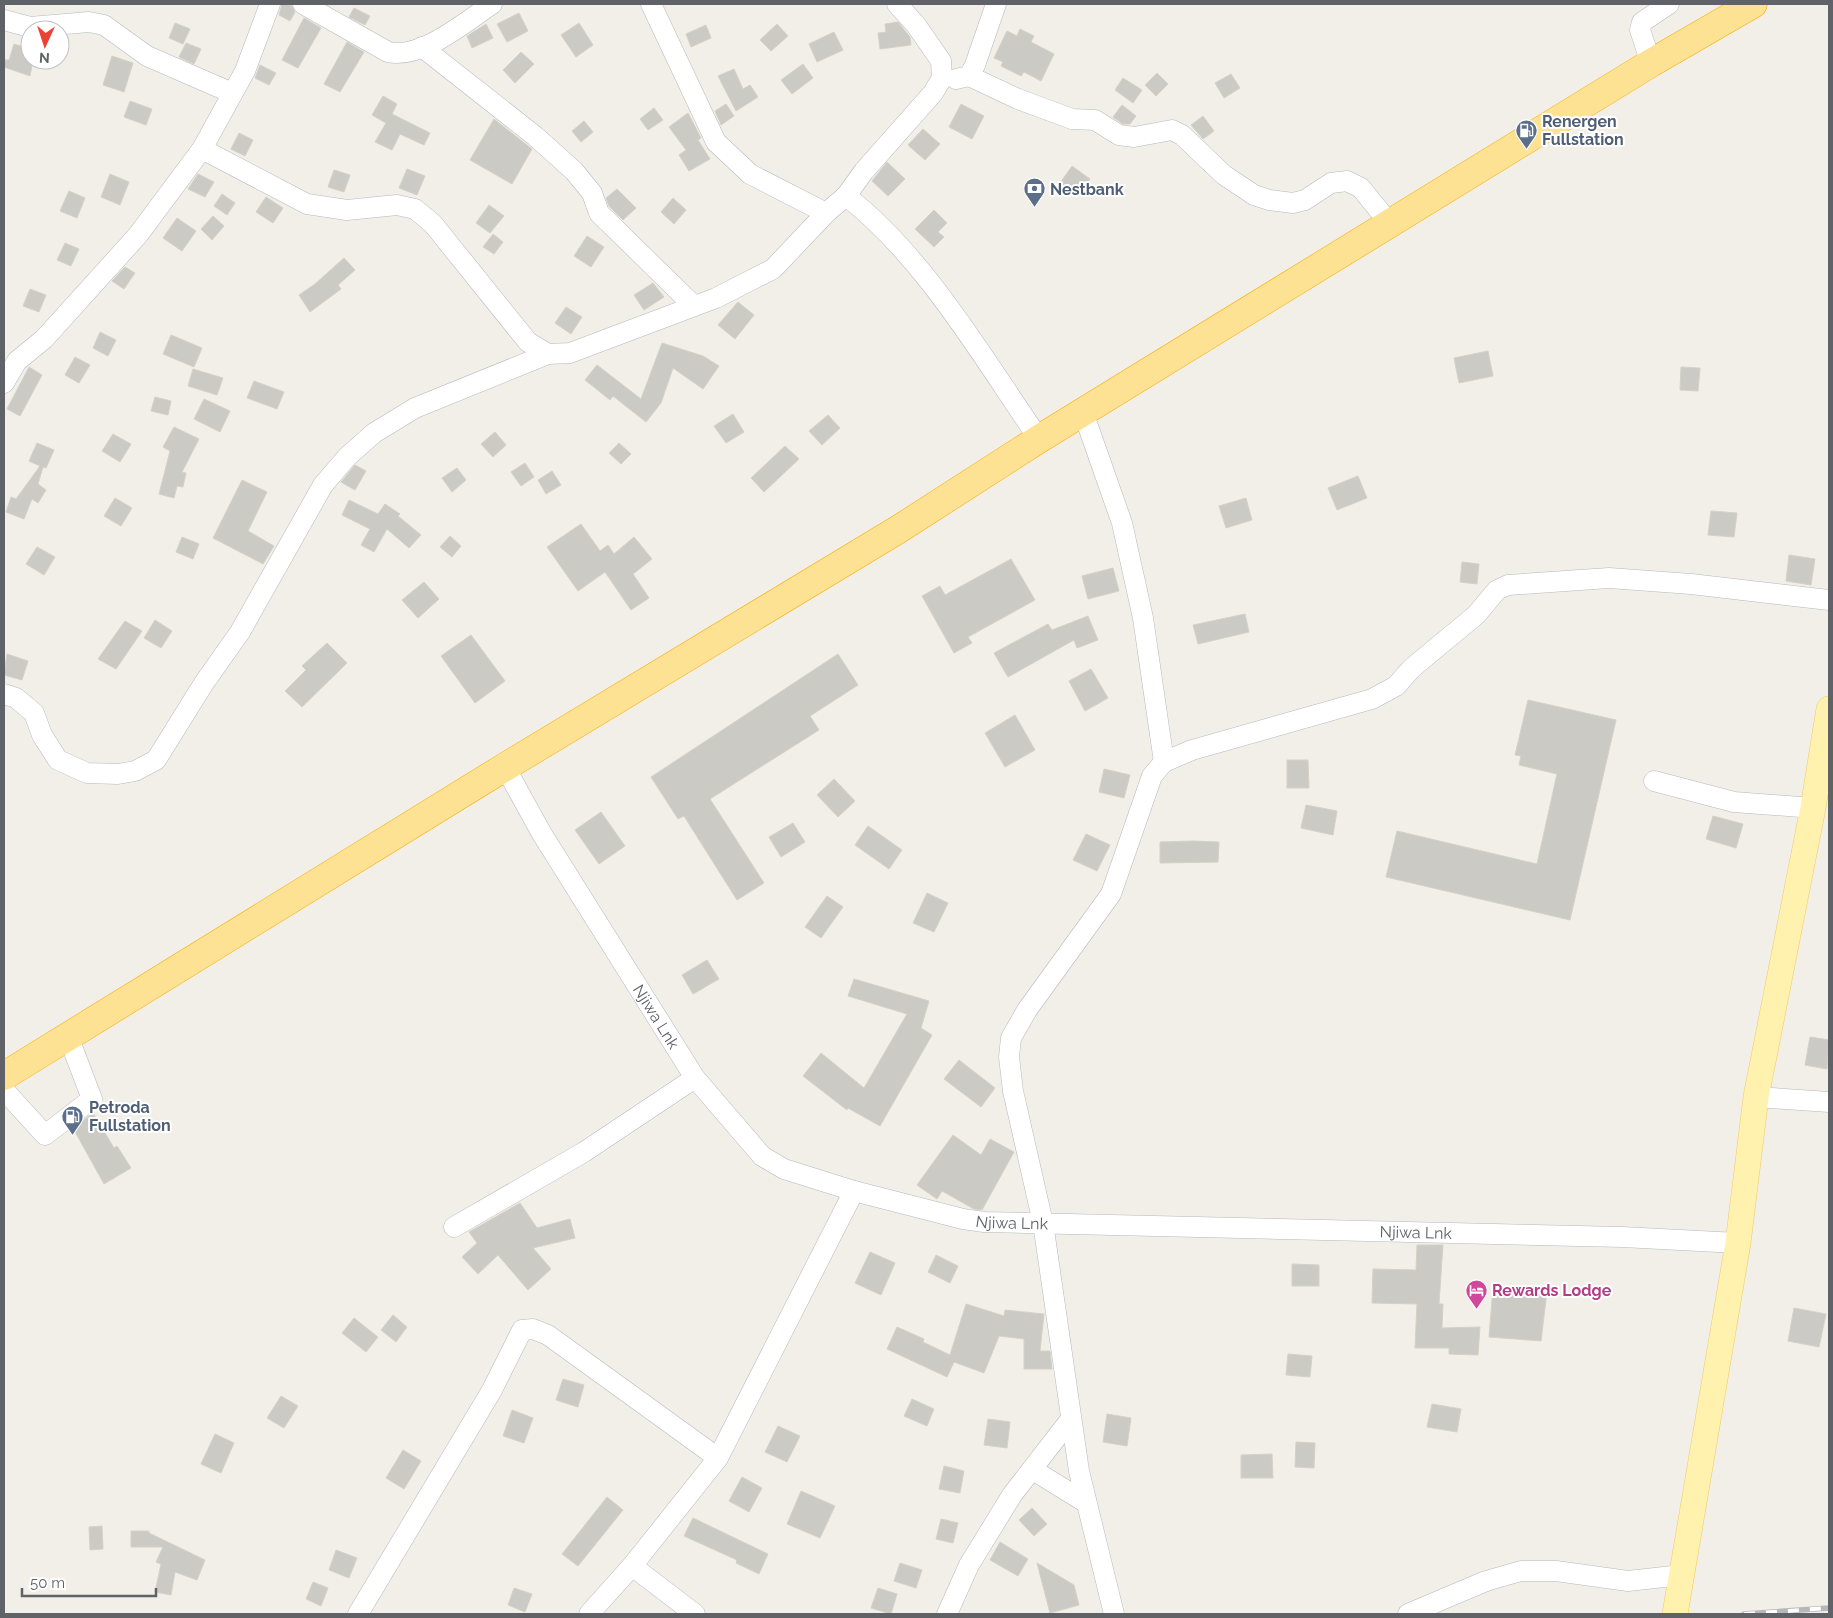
<svg xmlns="http://www.w3.org/2000/svg" width="1833" height="1618" font-family="Raleway,sans-serif">
<style>
.building{fill:#cccac5;stroke:#d6d1c6}
.lines{fill:none;stroke-linecap:round;stroke-linejoin:round}
.minor-casing{stroke:#b5b8bc;stroke-width:21}
.major-casing{stroke:#f2c960;stroke-width:26}
.highway-casing{stroke:#f9ab00;stroke-width:29}
.minor{stroke:#fff;stroke-width:20}
.major{stroke:#fff2af;stroke-width:25}
.highway{stroke:#fde293;stroke-width:28}
.rail-casing{stroke:#b6b7b8;stroke-width:5.5}
.rail{stroke:#fff;stroke-width:4;stroke-dasharray:11;stroke-linecap:butt}
.labels{text-anchor:middle;dominant-baseline:central;stroke-width:4;stroke-linejoin:round;paint-order:stroke}
.service-label{font-size:16px;font-weight:bold;fill:#4e5e75;stroke:#fff;text-anchor:start}
.street-label{font-size:16px;fill:#5f6368;stroke:#fff}
.hotel-label{font-size:16px;font-weight:bold;fill:#b23c85;stroke:#fff;text-anchor:start}
</style>
<rect width="100%" height="100%" fill="#f1efe8"/>
<path class="building" d="M 282,4 L 292,6 L 295,12 L 290,21 L 279,15 Z
M 354,8 L 370,16 L 365,25 L 349,17 Z
M 519,13 L 528,31 L 507,42 L 497,24 Z
M 304,18 L 321,28 L 298,68 L 282,60 Z
M 898,22 L 910,37 L 911,45 L 880,49 L 878,33 L 886,32 L 885,24 Z
M 175,23 L 190,29 L 183,44 L 169,38 Z
M 579,23 L 593,45 L 576,57 L 561,35 Z
M 486,24 L 493,38 L 472,48 L 467,36 Z
M 777,24 L 788,36 L 771,51 L 760,40 Z
M 706,25 L 711,38 L 691,47 L 686,34 Z
M 1020,29 L 1034,36 L 1031,42 L 1054,54 L 1041,81 L 1024,72 L 1021,76 L 1001,66 L 1003,62 L 994,58 L 1007,31 L 1017,36 Z
M 834,32 L 843,50 L 817,62 L 809,44 Z
M 347,42 L 364,52 L 340,92 L 324,84 Z
M 186,43 L 201,49 L 194,64 L 179,57 Z
M 14,44 L 30,49 L 30,60 L 33,60 L 30,76 L 4,67 L 4,60 L 9,60 Z
M 521,52 L 534,64 L 515,83 L 503,70 Z
M 112,56 L 133,63 L 124,92 L 103,85 Z
M 803,64 L 813,78 L 792,94 L 781,80 Z
M 260,65 L 276,73 L 269,85 L 255,78 Z
M 734,69 L 743,89 L 750,85 L 758,97 L 736,111 L 718,76 Z
M 1157,73 L 1168,84 L 1156,96 L 1145,85 Z
M 1231,74 L 1240,88 L 1224,98 L 1215,83 Z
M 1123,78 L 1142,90 L 1133,103 L 1115,90 Z
M 383,96 L 397,104 L 392,114 L 430,133 L 424,145 L 400,134 L 392,150 L 375,142 L 386,123 L 372,115 Z
M 130,101 L 152,109 L 146,125 L 124,117 Z
M 726,104 L 734,116 L 721,125 L 715,111 Z
M 961,104 L 984,116 L 972,139 L 949,127 Z
M 1122,105 L 1136,116 L 1130,124 L 1123,124 L 1113,117 Z
M 654,108 L 663,120 L 648,130 L 640,119 Z
M 688,113 L 701,138 L 698,140 L 710,159 L 689,171 L 679,155 L 686,150 L 669,127 Z
M 1203,116 L 1214,131 L 1203,139 L 1191,125 Z
M 494,119 L 532,149 L 512,184 L 470,160 Z
M 584,121 L 593,132 L 581,142 L 572,131 Z
M 923,129 L 940,144 L 925,160 L 908,145 Z
M 239,133 L 253,140 L 245,156 L 231,149 Z
M 887,162 L 905,179 L 888,196 L 872,181 Z
M 1072,166 L 1090,179 L 1079,195 L 1060,183 Z
M 407,169 L 425,176 L 417,195 L 399,188 Z
M 334,170 L 350,175 L 344,192 L 328,187 Z
M 110,174 L 129,182 L 120,205 L 101,197 Z
M 198,174 L 214,182 L 205,197 L 188,189 Z
M 617,189 L 636,208 L 623,220 L 609,206 L 606,198 Z
M 69,191 L 85,198 L 77,218 L 60,211 Z
M 222,194 L 235,203 L 227,215 L 214,206 Z
M 266,197 L 283,208 L 273,223 L 256,212 Z
M 673,198 L 686,210 L 674,224 L 661,212 Z
M 489,205 L 504,216 L 490,233 L 476,223 Z
M 934,210 L 947,223 L 938,232 L 944,237 L 934,247 L 915,229 Z
M 213,216 L 224,226 L 212,240 L 201,229 Z
M 177,218 L 196,231 L 182,251 L 163,238 Z
M 493,234 L 503,242 L 494,254 L 483,247 Z
M 587,236 L 604,247 L 591,267 L 574,256 Z
M 65,243 L 79,249 L 71,266 L 57,260 Z
M 344,258 L 355,270 L 338,285 L 341,289 L 310,312 L 299,295 L 315,284 Z
M 125,267 L 135,273 L 124,289 L 112,281 Z
M 653,283 L 664,297 L 644,310 L 634,295 Z
M 30,289 L 46,295 L 39,312 L 23,306 Z
M 738,302 L 754,315 L 735,339 L 718,325 Z
M 566,307 L 582,317 L 571,334 L 555,323 Z
M 100,332 L 116,340 L 108,356 L 93,348 Z
M 171,335 L 202,348 L 194,367 L 163,354 Z
M 662,343 L 703,356 L 719,366 L 703,389 L 673,368 L 661,403 L 646,422 L 613,396 L 610,400 L 585,380 L 597,365 L 641,399 Z
M 1488,351 L 1493,376 L 1459,383 L 1454,358 Z
M 75,357 L 90,365 L 79,383 L 65,375 Z
M 29,367 L 42,375 L 20,416 L 7,409 Z
M 1681,367 L 1700,368 L 1698,391 L 1680,390 Z
M 193,369 L 223,378 L 217,395 L 188,386 Z
M 254,381 L 284,392 L 277,409 L 247,398 Z
M 155,397 L 171,401 L 168,415 L 151,411 Z
M 204,399 L 230,411 L 220,432 L 194,419 Z
M 733,414 L 744,432 L 726,443 L 714,426 Z
M 828,415 L 840,428 L 822,445 L 809,431 Z
M 174,427 L 199,439 L 182,472 L 186,473 L 183,487 L 177,486 L 174,498 L 159,494 L 170,451 L 163,447 Z
M 495,432 L 506,445 L 493,457 L 481,444 Z
M 113,434 L 131,444 L 120,462 L 102,451 Z
M 37,443 L 54,450 L 46,468 L 43,467 L 38,484 L 46,490 L 38,503 L 32,499 L 24,519 L 6,512 L 11,497 L 16,499 L 40,466 L 29,461 Z
M 619,443 L 631,454 L 621,464 L 609,453 Z
M 785,446 L 799,459 L 764,492 L 751,478 Z
M 525,463 L 534,477 L 521,486 L 511,472 Z
M 355,465 L 366,471 L 355,490 L 341,482 Z
M 457,468 L 466,480 L 452,492 L 442,478 Z
M 552,471 L 561,485 L 546,494 L 538,480 Z
M 1358,476 L 1367,498 L 1337,510 L 1328,488 Z
M 242,480 L 267,492 L 248,531 L 274,546 L 263,564 L 213,538 Z
M 115,498 L 132,508 L 121,526 L 104,516 Z
M 1246,498 L 1252,520 L 1226,528 L 1219,506 Z
M 349,500 L 378,514 L 385,504 L 400,514 L 398,516 L 421,535 L 409,548 L 387,529 L 374,552 L 361,545 L 370,529 L 342,515 Z
M 1711,511 L 1737,513 L 1734,537 L 1708,535 Z
M 581,524 L 600,551 L 608,545 L 614,554 L 634,537 L 652,559 L 633,574 L 649,598 L 631,610 L 605,572 L 578,591 L 547,547 Z
M 450,536 L 461,546 L 452,557 L 440,547 Z
M 182,537 L 199,544 L 193,559 L 176,552 Z
M 37,547 L 55,557 L 44,575 L 26,564 Z
M 1789,555 L 1815,559 L 1811,585 L 1786,581 Z
M 1011,559 L 1035,600 L 968,637 L 972,643 L 954,653 L 922,596 L 940,586 L 945,595 Z
M 1462,562 L 1479,564 L 1477,584 L 1460,582 Z
M 1113,568 L 1119,591 L 1088,599 L 1082,576 Z
M 424,582 L 439,599 L 418,618 L 402,600 Z
M 1245,614 L 1249,632 L 1198,644 L 1193,625 Z
M 1088,616 L 1098,640 L 1077,648 L 1074,640 L 1008,677 L 994,653 L 1048,624 L 1052,630 Z
M 155,620 L 172,631 L 161,648 L 144,638 Z
M 125,621 L 142,631 L 116,669 L 98,659 Z
M 471,635 L 505,681 L 475,703 L 441,656 Z
M 327,643 L 347,663 L 302,707 L 285,691 L 306,670 L 302,666 Z
M 7,654 L 28,661 L 22,680 L 4,675 Z
M 838,654 L 858,685 L 810,716 L 819,730 L 710,799 L 764,883 L 737,900 L 684,816 L 678,819 L 651,777 Z
M 1091,669 L 1108,698 L 1085,711 L 1069,681 Z
M 1528,700 L 1616,720 L 1570,920 L 1386,877 L 1397,831 L 1537,864 L 1557,774 L 1519,765 L 1521,756 L 1515,755 Z
M 1015,715 L 1035,750 L 1005,767 L 985,733 Z
M 1287,760 L 1308,760 L 1309,788 L 1287,788 Z
M 1104,769 L 1130,775 L 1124,798 L 1099,792 Z
M 834,779 L 855,801 L 838,817 L 817,795 Z
M 1306,805 L 1337,811 L 1333,835 L 1301,828 Z
M 601,812 L 625,846 L 599,864 L 575,830 Z
M 1713,816 L 1743,824 L 1736,848 L 1706,839 Z
M 793,823 L 805,842 L 781,857 L 769,837 Z
M 868,826 L 902,850 L 889,869 L 855,845 Z
M 1086,834 L 1110,845 L 1097,871 L 1073,860 Z
M 1193,841 L 1219,842 L 1218,862 L 1160,863 L 1160,842 Z
M 927,893 L 948,903 L 934,932 L 913,923 Z
M 827,896 L 843,907 L 821,938 L 805,927 Z
M 707,960 L 719,979 L 693,994 L 682,975 Z
M 854,979 L 929,1001 L 921,1028 L 932,1035 L 880,1126 L 848,1108 L 847,1110 L 803,1076 L 821,1053 L 864,1088 L 907,1014 L 848,996 Z
M 1810,1037 L 1829,1040 L 1827,1069 L 1805,1065 Z
M 959,1060 L 995,1088 L 981,1107 L 944,1079 Z
M 93,1113 L 114,1148 L 117,1146 L 131,1168 L 104,1184 L 73,1128 Z
M 953,1135 L 981,1155 L 990,1139 L 1014,1152 L 982,1210 L 974,1209 L 942,1191 L 937,1199 L 917,1185 Z
M 520,1203 L 537,1228 L 570,1219 L 575,1238 L 533,1248 L 551,1269 L 528,1290 L 498,1255 L 478,1274 L 462,1257 L 477,1243 L 469,1232 Z
M 1417,1245 L 1443,1245 L 1439,1304 L 1443,1304 L 1442,1328 L 1480,1327 L 1478,1355 L 1449,1354 L 1449,1348 L 1415,1348 L 1417,1304 L 1372,1303 L 1373,1269 L 1416,1270 Z
M 870,1252 L 895,1263 L 881,1295 L 855,1283 Z
M 936,1255 L 958,1266 L 950,1283 L 928,1272 Z
M 1292,1264 L 1319,1265 L 1319,1286 L 1292,1286 Z
M 1493,1287 L 1547,1291 L 1541,1341 L 1489,1337 Z
M 966,1304 L 1004,1316 L 1005,1310 L 1044,1314 L 1040,1351 L 1050,1351 L 1052,1369 L 1024,1369 L 1024,1339 L 999,1336 L 984,1373 L 954,1362 L 947,1377 L 887,1349 L 897,1327 L 924,1339 L 923,1342 L 950,1355 Z
M 1794,1308 L 1826,1314 L 1819,1347 L 1788,1341 Z
M 393,1315 L 407,1327 L 396,1342 L 381,1330 Z
M 354,1318 L 378,1337 L 366,1352 L 342,1333 Z
M 1288,1354 L 1312,1356 L 1310,1377 L 1286,1375 Z
M 563,1379 L 584,1385 L 578,1407 L 556,1400 Z
M 281,1396 L 298,1406 L 284,1428 L 267,1418 Z
M 912,1399 L 934,1409 L 927,1426 L 904,1416 Z
M 1432,1404 L 1461,1409 L 1457,1432 L 1427,1427 Z
M 512,1410 L 533,1418 L 524,1443 L 503,1436 Z
M 1107,1414 L 1131,1418 L 1127,1446 L 1103,1442 Z
M 988,1419 L 1010,1422 L 1007,1448 L 984,1445 Z
M 778,1426 L 800,1436 L 787,1462 L 765,1452 Z
M 215,1434 L 234,1443 L 221,1473 L 201,1464 Z
M 1296,1442 L 1315,1443 L 1314,1468 L 1295,1467 Z
M 403,1450 L 421,1461 L 404,1489 L 386,1478 Z
M 1272,1454 L 1273,1478 L 1241,1478 L 1241,1455 Z
M 944,1466 L 964,1471 L 960,1493 L 939,1489 Z
M 742,1477 L 762,1488 L 749,1512 L 729,1501 Z
M 801,1491 L 835,1506 L 820,1538 L 787,1524 Z
M 607,1497 L 623,1510 L 578,1566 L 562,1554 Z
M 1032,1508 L 1047,1524 L 1034,1536 L 1019,1520 Z
M 693,1518 L 768,1554 L 759,1574 L 736,1563 L 737,1560 L 684,1536 Z
M 941,1519 L 958,1523 L 953,1543 L 936,1539 Z
M 102,1526 L 103,1549 L 90,1550 L 89,1527 Z
M 131,1531 L 149,1531 L 149,1533 L 205,1560 L 197,1580 L 175,1572 L 171,1595 L 155,1592 L 161,1564 L 156,1562 L 163,1547 L 131,1547 Z
M 1000,1542 L 1028,1559 L 1018,1576 L 990,1560 Z
M 336,1550 L 357,1558 L 349,1578 L 329,1570 Z
M 900,1563 L 922,1570 L 916,1588 L 894,1581 Z
M 1037,1563 L 1074,1585 L 1079,1605 L 1050,1613 Z
M 313,1582 L 328,1588 L 321,1606 L 306,1599 Z
M 514,1588 L 532,1594 L 525,1612 L 508,1605 Z
M 878,1588 L 897,1594 L 891,1614 L 871,1608 Z"/>
<g class="lines">
<defs>
<g id="minor">
<path d="M 303,4 L 388,52 C 421,60 465,22 492,4"/>
<path d="M 651,4 L 716,142 L 750,174 L 826,213"/>
<path d="M 4,20 L 30,27 L 89,22 L 104,25 L 147,56 L 232,93"/>
<path d="M 422,47 L 535,136 L 574,171 L 592,193 L 599,213 L 694,306"/>
<path d="M 1651,63 L 1640,30 L 1642,22 L 1669,4"/>
<path d="M 969,76 L 1018,99 L 1072,119 L 1095,120 L 1119,135 L 1134,137 L 1172,130 L 1182,135 L 1224,175 L 1254,195 L 1269,200 L 1293,203 L 1305,200 L 1331,183 L 1347,181 L 1361,188 L 1390,224"/>
<path d="M 956,79 L 969,76 L 975,65 L 996,4"/>
<path d="M 202,149 L 307,204 L 347,210 L 397,205 L 415,209 L 433,224 L 528,342 L 548,354 L 570,353 L 716,298 L 773,269 L 826,213 L 846,196 C 924,256 983,358 1039,439"/>
<path d="M 846,196 L 864,171 L 933,93 L 942,78 L 941,61 L 916,25 L 897,4"/>
<path d="M 4,383 L 17,361 L 44,339 L 138,235 L 202,149 L 245,71 L 270,4"/>
<path d="M 1083,412 L 1122,523 L 1143,618 L 1164,762"/>
<path d="M 4,694 L 16,698 L 34,713 L 42,735 L 58,760 L 87,773 L 118,774 L 135,771 L 156,760 L 204,683 L 240,632 L 323,485 L 347,457 L 374,433 L 415,408 L 548,354"/>
<path id="s1" d="M 505,767 L 542,834 L 695,1078 L 762,1156 L 784,1169 L 854,1191 L 963,1219 L 984,1222 L 1622,1237 L 1738,1243"/>
<path d="M 1654,781 L 1734,802 L 1813,808"/>
<path d="M 4,1090 L 45,1135 L 92,1099 L 68,1036"/>
<path d="M 1756,1097 L 1829,1102"/>
<path d="M 454,1227 L 584,1152 L 695,1078"/>
<path d="M 1033,1470 L 1085,1502"/>
<path d="M 632,1566 L 695,1614"/>
<path d="M 358,1614 L 492,1390 L 522,1330 L 533,1329 L 548,1335 L 718,1458"/>
<path d="M 589,1614 L 632,1566 L 718,1458 L 854,1191"/>
<path d="M 947,1614 L 969,1565 L 1012,1495 L 1070,1420"/>
<path d="M 1114,1614 L 1079,1471 L 1043,1223 L 1013,1091 L 1009,1057 L 1011,1038 L 1027,1010 L 1111,894 L 1152,776 L 1164,762 L 1192,750 L 1372,699 L 1396,686 L 1412,668 L 1476,615 L 1497,590 L 1508,585 L 1609,578 L 1691,584 L 1829,600"/>
<path d="M 1408,1614 L 1486,1581 L 1521,1571 L 1556,1571 L 1628,1581 L 1682,1575"/>
</g>
<path id="major" d="M 1675,1614 L 1738,1243 L 1756,1097 L 1813,808 L 1829,709"/>
<path id="highway" d="M 4,1076 L 505,767 L 899,529 L 1039,439 L 1651,63 L 1753,4"/>
</defs>
<use href="#minor" class="minor-casing"/>
<use href="#major" class="major-casing"/>
<use href="#highway" class="highway-casing"/>
<use href="#minor" class="minor"/>
<use href="#major" class="major"/>
<use href="#highway" class="highway"/>
<defs>
<path id="rail" d="M 1744,1614 L 1829,1608"/>
</defs>
<use href="#rail" class="rail-casing"/>
<use href="#rail" class="rail"/>
</g>
<defs>
<symbol id="fuel-pin" viewBox="-11 -11 22 30"><path d="M0 17L-7.5 6A9.5 9.5 0 1 1 7.5 6Z" fill="#5c6f8a" stroke="#fff"/><path d="M-5.5-6h7V0h2V4h1.3V-2.5L3-4.5l.8-.8L6-3V5H2.5V1h-1V6h-7ZM-4.2-4.7v3.2H.2V-4.7Z" fill="#fff"/></symbol>
<symbol id="bank-pin" viewBox="-11 -11 22 30"><path d="M0 17L-7.5 6A9.5 9.5 0 1 1 7.5 6Z" fill="#5c6f8a" stroke="#fff"/><path d="M-6-4H6V4H-6ZM0-2.3a2.3 2.3 0 1 0 0 4.6a2.3 2.3 0 1 0 0-4.6Z" fill="#fff"/></symbol>
<symbol id="hotel-pin" viewBox="-11 -11 22 30"><path d="M0 17L-7.5 6A9.5 9.5 0 1 1 7.5 6Z" fill="#d1479c" stroke="#fff"/><path d="M-6-4.5h1.5V1H6V5H4.5V3h-9V5H-6ZM-4 0a1.8 1.8 0 1 1 3.6 0ZM.5 0V-2.5h3Q6-2.5 6 0Z" fill="#fff"/></symbol>
</defs>
<g fill-rule="evenodd">
<use href="#fuel-pin" x="1514" y="118" width="25" height="34"/>
<use href="#bank-pin" x="1022" y="176" width="25" height="34"/>
<use href="#fuel-pin" x="60" y="1104" width="25" height="34"/>
<use href="#hotel-pin" x="1464" y="1278" width="25" height="34"/>
</g>
<g class="labels">
<g class="service-label">
<text x="1542" y="121">Renergen<tspan x="1542" dy="18">Fullstation</tspan></text>
<text x="1050" y="189">Nestbank</text>
<text x="89" y="1107">Petroda<tspan x="89" dy="18">Fullstation</tspan></text>
</g>
<g class="street-label">
<text stroke="none"><textPath href="#s1" startOffset="292">Njiwa Lnk</textPath></text>
<text stroke="none"><textPath href="#s1" startOffset="728">Njiwa Lnk</textPath></text>
<text stroke="none"><textPath href="#s1" startOffset="1132">Njiwa Lnk</textPath></text>
</g>
<g class="hotel-label">
<text x="1492" y="1290">Rewards Lodge</text>
</g>
</g>
<rect width="1833" height="1618" fill="none" stroke="#5f6368" stroke-width="10"/>
<g transform="translate(45 45) rotate(183)"><circle r="24" fill="#ffffff" stroke="#bfc1c3"/>
<path d="M0-4L9 19L0 12L-9 19Z" fill="#ea4335"/>
<text y="-8" font-size="14" font-weight="bold" text-anchor="middle" fill="#5f6368">N</text>
</g>
<path d="M22 1588v8h134v-8" fill="none" stroke="#5f6368" stroke-width="2.5"/>
<text x="30" y="1588" font-size="15" fill="#5f6368" stroke="#ffffff" stroke-width="4" paint-order="stroke">50 m</text>
</svg>
